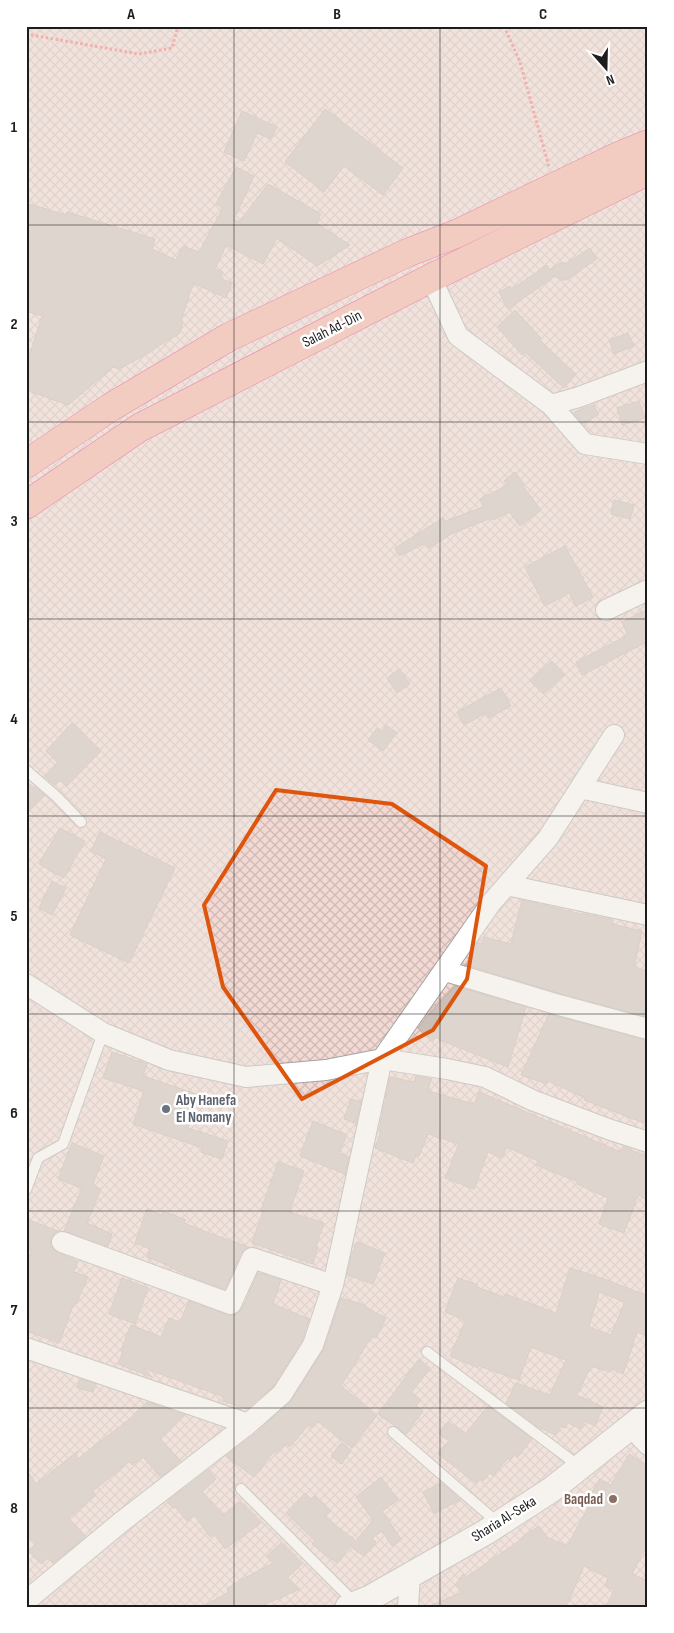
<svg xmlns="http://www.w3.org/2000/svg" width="674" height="1633" font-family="'Sofia Sans Condensed',sans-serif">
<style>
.military{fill:url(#military-cross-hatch)}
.building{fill:#cbbfb7;stroke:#c2aea2;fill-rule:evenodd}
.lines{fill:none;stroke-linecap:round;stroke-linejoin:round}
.service-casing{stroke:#a4a4a4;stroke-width:12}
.minor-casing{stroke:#a4a4a4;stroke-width:22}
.tertiary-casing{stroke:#a4a4a4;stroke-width:27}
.trunk-casing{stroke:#e7146d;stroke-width:29}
.path{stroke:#ff6662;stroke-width:3;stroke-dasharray:2.5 2.5;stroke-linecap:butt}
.service{stroke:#fff;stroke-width:10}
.minor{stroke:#fff;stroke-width:20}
.tertiary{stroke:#fff;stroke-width:25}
.trunk{stroke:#f6a69a;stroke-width:28}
.marked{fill:none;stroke:#de560d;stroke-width:4;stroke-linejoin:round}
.grid{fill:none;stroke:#1d1d1d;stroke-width:1;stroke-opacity:0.55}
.worship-dot{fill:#6b7280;stroke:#fff;stroke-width:2}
.education-dot{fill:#8d6e63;stroke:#fff;stroke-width:2}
.labels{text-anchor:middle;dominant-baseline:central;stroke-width:5;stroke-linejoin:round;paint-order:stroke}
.street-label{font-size:15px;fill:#1d1d1d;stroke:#fff}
.worship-label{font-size:15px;font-weight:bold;fill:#5b616d;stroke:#fff;text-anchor:start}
.education-label{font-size:15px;font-weight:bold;fill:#785e54;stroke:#fff;text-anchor:end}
.neatline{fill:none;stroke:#1d1d1d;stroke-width:2}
.grid-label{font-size:16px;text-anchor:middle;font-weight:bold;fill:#1d1d1d}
</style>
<defs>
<pattern id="military-cross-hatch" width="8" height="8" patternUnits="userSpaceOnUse" patternTransform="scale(1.25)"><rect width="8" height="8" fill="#f3d9d3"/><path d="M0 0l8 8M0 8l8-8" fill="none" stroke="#d0bab5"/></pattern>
</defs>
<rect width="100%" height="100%" fill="#efe9e1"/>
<path class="military" d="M 26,26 L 648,26 L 648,1607 L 26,1607 Z"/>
<path class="building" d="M 325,109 L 403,168 L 383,195 L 344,166 L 324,192 L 285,162 Z
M 242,111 L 277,127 L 271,139 L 257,133 L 244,161 L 224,152 Z
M 236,167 L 254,176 L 234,219 L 239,222 L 268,184 L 321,214 L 316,223 L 350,245 L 317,266 L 277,238 L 263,264 L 226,245 L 215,269 L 223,272 L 220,278 L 232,283 L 226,298 L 193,283 L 181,321 L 183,321 L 179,334 L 155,348 L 154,350 L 119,369 L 113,367 L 68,405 L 26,390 L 26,353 L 30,354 L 42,316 L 26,311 L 26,203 L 66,215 L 67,212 L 155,239 L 152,249 L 176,260 L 183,246 L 199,252 L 223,208 L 216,204 Z
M 590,248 L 597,259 L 566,280 L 561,280 L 553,275 L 555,276 L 508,309 L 499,292 L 510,286 L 512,289 L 547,265 L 550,270 L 560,263 L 567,263 Z
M 515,310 L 541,338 L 539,340 L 576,374 L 564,388 L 525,352 L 522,355 L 497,327 Z
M 628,333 L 634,346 L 614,354 L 609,340 Z
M 639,401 L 645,418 L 622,425 L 617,408 Z
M 593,405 L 599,414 L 583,424 L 574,412 Z
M 515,472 L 524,484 L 522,485 L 541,510 L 520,526 L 509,512 L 493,520 L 491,518 L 453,533 L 429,548 L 426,543 L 399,556 L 395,548 L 443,518 L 446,521 L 483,507 L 480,499 L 508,485 L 504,481 Z
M 614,500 L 634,505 L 630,519 L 611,514 Z
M 565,546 L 593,597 L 576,606 L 569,593 L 545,606 L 525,567 Z
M 648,609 L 648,636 L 643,639 L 645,643 L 582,675 L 576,662 L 628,635 L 622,622 Z
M 552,661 L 565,674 L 543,694 L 530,681 Z
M 399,669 L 410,684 L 397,693 L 387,678 Z
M 501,688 L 511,706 L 489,718 L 486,713 L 464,725 L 457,712 Z
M 72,723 L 101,751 L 67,786 L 59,780 L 54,785 L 45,777 L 58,763 L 46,751 Z
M 386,725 L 397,733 L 383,751 L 368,740 L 377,728 L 382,732 Z
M 26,781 L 34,788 L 35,787 L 44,795 L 26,814 Z
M 60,828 L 85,841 L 64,878 L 39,864 Z
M 100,832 L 175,868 L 129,963 L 70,935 L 106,859 L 91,851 Z
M 52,881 L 66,888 L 52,915 L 39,908 Z
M 522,900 L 585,915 L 585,914 L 613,920 L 612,924 L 642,931 L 634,967 L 648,971 L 648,1017 L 562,994 L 466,965 L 474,947 L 478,943 L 482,944 L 484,937 L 511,944 Z
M 455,986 L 526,1007 L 508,1067 L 440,1040 L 436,1037 L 432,1042 L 418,1028 L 426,1017 Z
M 549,1014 L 648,1041 L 648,1114 L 644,1123 L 584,1100 L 585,1098 L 548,1081 L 547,1084 L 521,1075 Z
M 112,1052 L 147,1064 L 143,1076 L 199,1095 L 188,1128 L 228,1141 L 222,1159 L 201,1152 L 203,1148 L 133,1124 L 144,1091 L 103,1078 Z
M 416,1076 L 431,1079 L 428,1091 L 474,1104 L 479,1092 L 621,1152 L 624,1147 L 648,1157 L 648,1201 L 638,1195 L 624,1233 L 599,1224 L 608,1198 L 577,1184 L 578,1182 L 536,1165 L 538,1161 L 507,1147 L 502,1158 L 488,1152 L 474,1189 L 445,1178 L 459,1144 L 428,1134 L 419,1156 L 416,1155 L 413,1163 L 375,1148 L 381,1131 L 379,1131 L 390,1077 L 414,1082 Z
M 351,1099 L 361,1102 L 356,1123 L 344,1119 Z
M 313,1121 L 347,1135 L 339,1153 L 349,1157 L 345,1174 L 300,1156 Z
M 72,1143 L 104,1156 L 92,1186 L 101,1189 L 87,1223 L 112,1234 L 108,1246 L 64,1231 L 82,1188 L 58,1179 Z
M 278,1162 L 304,1171 L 289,1212 L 324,1223 L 316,1246 L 318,1247 L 313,1264 L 252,1243 L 263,1211 L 261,1210 Z
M 147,1209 L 162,1215 L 163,1211 L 186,1220 L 184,1223 L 209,1233 L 249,1247 L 241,1253 L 225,1289 L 194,1278 L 169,1267 L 170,1266 L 147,1257 L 150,1249 L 135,1243 Z
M 26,1219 L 58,1231 L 54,1233 L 51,1238 L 50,1244 L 53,1249 L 58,1253 L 78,1261 L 74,1272 L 88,1277 L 76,1304 L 74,1303 L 59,1343 L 26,1331 L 26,1265 L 32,1249 L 26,1246 Z
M 357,1242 L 385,1253 L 373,1284 L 347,1275 L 351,1256 Z
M 570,1268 L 604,1279 L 648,1296 L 648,1337 L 637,1332 L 623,1374 L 611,1369 L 610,1372 L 591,1366 L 577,1395 L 603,1407 L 595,1426 L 585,1421 L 581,1429 L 568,1423 L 565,1428 L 560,1426 L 556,1435 L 540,1428 L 506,1403 L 516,1383 L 550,1395 L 566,1360 L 531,1347 L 519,1380 L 479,1366 L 478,1368 L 450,1356 L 465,1322 L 463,1321 L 463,1319 L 445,1312 L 458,1278 L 478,1285 L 477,1287 L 504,1297 L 505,1294 L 556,1313 ZM 599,1292 L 625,1302 L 611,1335 L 589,1327 Z
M 258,1273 L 281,1280 L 273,1304 L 309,1319 L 302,1340 L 273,1386 L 247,1409 L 223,1401 L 224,1397 L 144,1368 L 152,1377 L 118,1364 L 123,1351 L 121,1350 L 131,1325 L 161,1337 L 169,1318 L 180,1322 L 189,1301 L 227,1315 L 233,1316 L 238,1313 L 242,1309 Z
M 122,1278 L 148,1288 L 135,1324 L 109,1314 Z
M 341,1298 L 365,1305 L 365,1307 L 386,1318 L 376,1338 L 372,1336 L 341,1386 L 377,1415 L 352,1448 L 317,1421 L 312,1428 L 308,1425 L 290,1447 L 286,1444 L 277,1454 L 274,1451 L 254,1477 L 226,1456 L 256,1433 L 292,1400 L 323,1351 Z
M 419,1359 L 430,1368 L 411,1393 L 421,1400 L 416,1406 L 423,1411 L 406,1434 L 378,1414 Z
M 80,1379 L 96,1384 L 93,1392 L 77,1388 Z
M 147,1402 L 184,1415 L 160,1438 L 180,1461 L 160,1477 L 143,1457 L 132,1465 L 129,1462 L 93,1491 L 96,1495 L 69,1518 L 85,1537 L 53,1563 L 49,1557 L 41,1564 L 28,1551 L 36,1544 L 26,1534 L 26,1469 L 36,1484 L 78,1451 L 75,1461 L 127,1421 Z
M 488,1406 L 532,1439 L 518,1457 L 514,1454 L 510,1460 L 508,1458 L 493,1476 L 490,1473 L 483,1481 L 479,1478 L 476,1483 L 438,1454 L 449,1441 L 439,1434 L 448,1422 L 466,1433 Z
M 341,1443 L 351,1451 L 341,1464 L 331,1456 Z
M 629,1454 L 648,1466 L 648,1543 L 632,1574 L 648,1581 L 648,1607 L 606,1607 L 614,1590 L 605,1586 L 608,1578 L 584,1566 L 566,1607 L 427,1607 L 463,1592 L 455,1585 L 463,1574 L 466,1577 L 522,1539 L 521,1538 L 539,1526 L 547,1537 L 567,1546 L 593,1499 L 589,1497 L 600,1479 L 611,1485 Z
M 208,1470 L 216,1479 L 202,1492 L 223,1515 L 240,1502 L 261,1523 L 225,1549 L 214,1534 L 210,1537 L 194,1515 L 187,1521 L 175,1507 L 173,1508 L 167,1502 Z
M 381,1477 L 398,1500 L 382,1511 L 401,1539 L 392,1546 L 382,1531 L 372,1538 L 376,1542 L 364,1556 L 351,1547 L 373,1520 L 356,1497 Z
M 441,1483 L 460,1500 L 434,1513 L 423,1492 Z
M 305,1493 L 311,1499 L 315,1496 L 331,1511 L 325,1517 L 355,1540 L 337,1563 L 312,1544 L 315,1541 L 286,1513 Z
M 281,1543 L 302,1564 L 287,1578 L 300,1589 L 259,1607 L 202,1607 L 229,1592 L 227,1589 L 237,1582 L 273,1563 L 267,1556 Z"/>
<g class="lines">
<defs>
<path id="service" d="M 26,770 L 57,797 L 81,822
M 26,1190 L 38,1158 L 63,1144 L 103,1033
M 427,1352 L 579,1466
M 393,1432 L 498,1523
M 241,1489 L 355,1603"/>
<path id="minor" d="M 431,278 L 458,336 L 551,405 L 585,444 L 648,454
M 551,405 L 579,397 L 648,371
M 606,610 L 648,590
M 580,788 L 648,803
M 507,885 L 648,915
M 445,971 L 559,1005 L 648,1029
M 26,984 L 103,1033 L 169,1060 L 246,1077 L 326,1070 L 382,1059 L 447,1069 L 485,1077 L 532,1100 L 608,1129 L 648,1142
M 62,1242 L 231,1304 L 252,1258 L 333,1285
M 26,1348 L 248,1424
M 631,1427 L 648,1445
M 26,1601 L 120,1523 L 248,1424 L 282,1394 L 313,1345 L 333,1285 L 382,1059 L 491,903 L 548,838 L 614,735
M 408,1607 L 410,1575"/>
<path id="tertiary" d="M 348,1607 L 370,1598 L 486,1532 L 551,1490 L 648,1413"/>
<path id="trunk" d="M 26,464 L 111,407 L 229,337 L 407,253 L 456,234 L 614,158 L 648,144
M 26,505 L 139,428 L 431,278 L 648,171"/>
</defs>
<use href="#service" class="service-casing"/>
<use href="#minor" class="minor-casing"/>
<use href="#tertiary" class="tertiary-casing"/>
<use href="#trunk" class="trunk-casing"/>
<path class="path" d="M 504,26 L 520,62 L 549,167
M 26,34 L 139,54 L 172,48 L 178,26"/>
<use href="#service" class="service"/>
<use href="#minor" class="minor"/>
<use href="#tertiary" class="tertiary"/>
<use href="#trunk" class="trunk"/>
</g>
<path d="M0 0H674V1633H0ZM 276,790 L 392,804 L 486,866 L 467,979 L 433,1030 L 302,1099 L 223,987 L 204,905 Z" fill="#efe9e1" fill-opacity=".55" fill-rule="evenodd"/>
<path class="marked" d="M 276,790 L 392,804 L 486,866 L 467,979 L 433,1030 L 302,1099 L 223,987 L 204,905 Z"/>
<path class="grid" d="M 234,26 L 234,1607M 440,26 L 440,1607M 26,225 L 648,225M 26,422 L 648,422M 26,619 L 648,619M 26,816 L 648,816M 26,1014 L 648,1014M 26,1211 L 648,1211M 26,1408 L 648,1408"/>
<circle class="worship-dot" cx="166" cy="1109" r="5"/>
<circle class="education-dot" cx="613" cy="1499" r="5"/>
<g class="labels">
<g class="street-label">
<text transform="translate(332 329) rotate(-27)">Salah Ad-Din</text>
<text transform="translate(504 1519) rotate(-32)">Sharia Al-Seka</text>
</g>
<g class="worship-label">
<text x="176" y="1100">Aby Hanefa<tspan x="176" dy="17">El Nomany</tspan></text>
</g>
<g class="education-label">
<text x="603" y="1499">Baqdad</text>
</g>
</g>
<rect width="674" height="1633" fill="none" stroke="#ffffff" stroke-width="55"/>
<g transform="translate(606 68) rotate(160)" stroke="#ffffff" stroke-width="4" paint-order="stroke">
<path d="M0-4L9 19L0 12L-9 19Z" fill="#1d1d1d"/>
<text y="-8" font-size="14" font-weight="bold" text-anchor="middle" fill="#1d1d1d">N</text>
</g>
<rect x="28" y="28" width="618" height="1578" class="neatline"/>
<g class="grid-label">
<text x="131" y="19">A</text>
<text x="337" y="19">B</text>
<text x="543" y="19">C</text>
<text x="14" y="132">1</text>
<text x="14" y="329">2</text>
<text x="14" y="526">3</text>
<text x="14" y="724">4</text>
<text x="14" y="921">5</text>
<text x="14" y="1118">6</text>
<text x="14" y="1315">7</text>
<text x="14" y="1513">8</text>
</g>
</svg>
